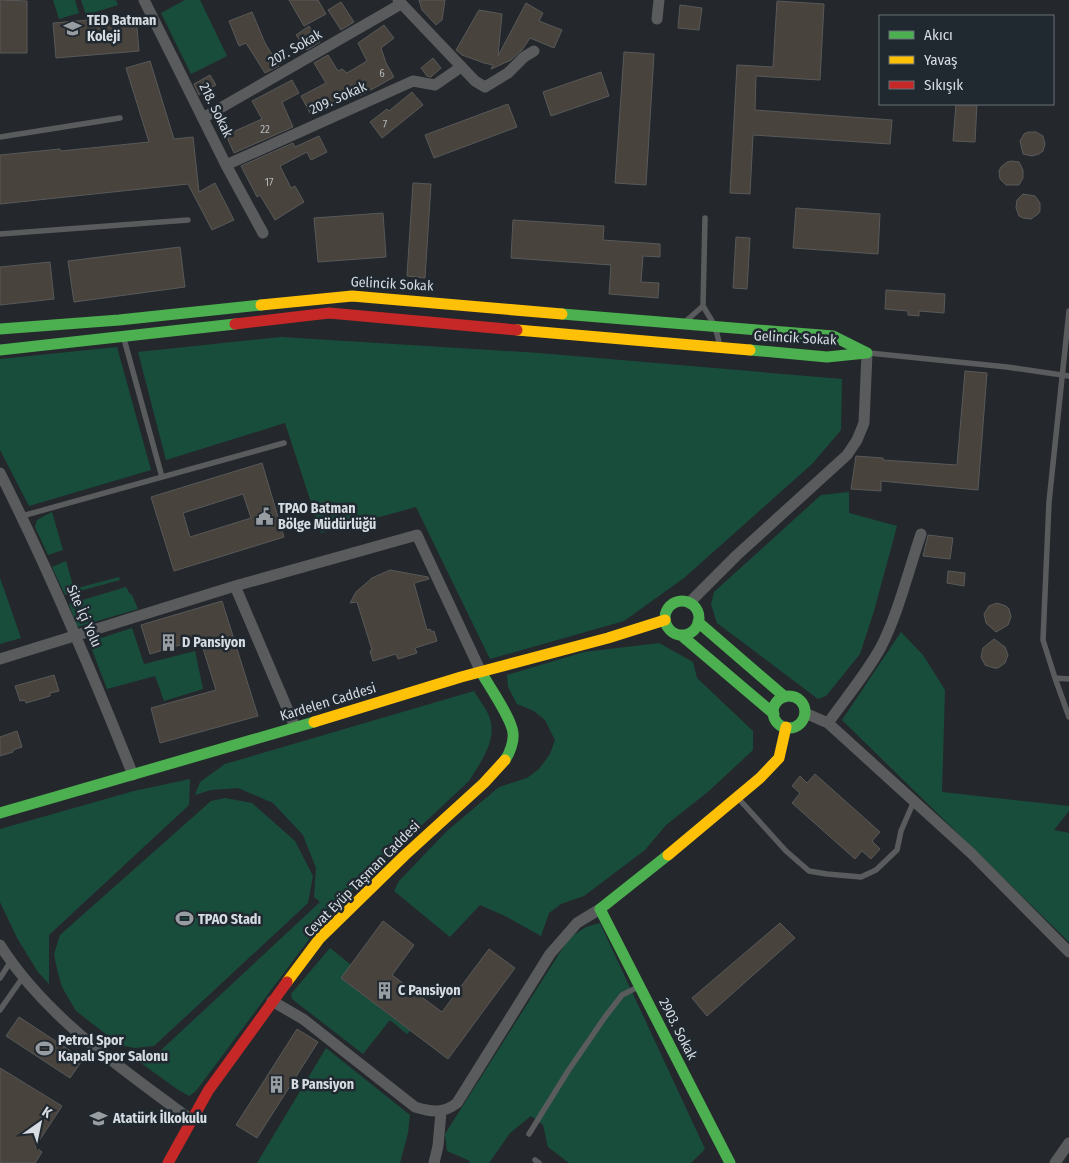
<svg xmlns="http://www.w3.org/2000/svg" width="1069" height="1163" font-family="'Fira Sans Condensed',sans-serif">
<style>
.green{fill:#194d3b}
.building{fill:#48433d;stroke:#595959;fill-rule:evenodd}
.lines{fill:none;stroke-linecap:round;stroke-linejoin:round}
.lane{stroke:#5a5b5d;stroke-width:5.5}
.street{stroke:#5a5b5d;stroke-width:11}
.fast{stroke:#4caf50;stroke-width:11}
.slow{stroke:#ffc107;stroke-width:11}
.jam{stroke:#c62828;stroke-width:11}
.labels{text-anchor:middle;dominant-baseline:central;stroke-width:5;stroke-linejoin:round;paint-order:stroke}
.number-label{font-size:11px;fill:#b2b6b8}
.poi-label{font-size:14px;font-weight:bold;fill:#d6dce1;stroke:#202830;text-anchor:start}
.street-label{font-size:14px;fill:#d6dce1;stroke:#202830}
</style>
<rect width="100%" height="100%" fill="#24282c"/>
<path class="green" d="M 53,0 L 75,0 L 79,13 L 59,19 Z
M 81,0 L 116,0 L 118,5 L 86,15 Z
M 185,0 L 200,0 L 227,56 L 191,74 L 161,13 Z
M 281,337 L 539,353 L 842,379 L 841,430 L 812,464 L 684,578 L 624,621 L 490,659 L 416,507 L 321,533 L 285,423 L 166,460 L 138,352 Z
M 117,347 L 151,470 L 29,506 L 0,450 L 0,359 Z
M 849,492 L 849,513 L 897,526 L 874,611 L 860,654 L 826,696 L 818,699 L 717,623 L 711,604 L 714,592 L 821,495 Z
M 52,512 L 63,550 L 48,555 L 35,527 L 37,520 Z
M 66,561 L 74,589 L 119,577 L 120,580 L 65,595 L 52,567 Z
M 0,578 L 21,638 L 0,644 Z
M 126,587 L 130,594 L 132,595 L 138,609 L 77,627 L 69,604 Z
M 132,628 L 144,664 L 195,651 L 203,689 L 164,701 L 155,676 L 107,689 L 89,642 Z
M 901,632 L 923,655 L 945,690 L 942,792 L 1069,806 L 1069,811 L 1054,830 L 1069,833 L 1069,942 L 842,720 Z
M 659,643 L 693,662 L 697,678 L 753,731 L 753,750 L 709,791 L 666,825 L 645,850 L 584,896 L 561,904 L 549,913 L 541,936 L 505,916 L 480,905 L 450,937 L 394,891 L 399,881 L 447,831 L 499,787 L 527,778 L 539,769 L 550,754 L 555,740 L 545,720 L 534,711 L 517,704 L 508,687 L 507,675 L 584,652 Z
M 474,691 C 479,700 487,709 490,719 C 497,741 480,763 469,781 L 330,911 L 196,1091 L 189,1096 L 177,1089 L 127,1053 L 158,1053 L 320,902 L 314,897 L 316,868 L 303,835 L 273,803 L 238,788 L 211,790 L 195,795 L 200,782 L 225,764 Z
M 190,779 L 189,805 L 49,935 L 49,984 L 38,972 L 17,938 L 0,902 L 0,829 L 134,791 Z
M 225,798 L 252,803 L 295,841 L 313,876 L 308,903 L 154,1046 L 135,1048 L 120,1045 L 76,1011 L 62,987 L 57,969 L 54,954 L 60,935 L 211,801 Z
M 600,923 L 705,1149 L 691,1163 L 569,1163 L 548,1147 L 543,1125 L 531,1116 L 510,1133 L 489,1163 L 469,1163 L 470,1161 L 447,1151 L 445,1134 L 569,938 L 586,927 Z
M 330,948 L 351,965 L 341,978 L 372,1002 L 386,994 L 377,1006 L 410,1031 L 407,1034 L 390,1020 L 363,1054 L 292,999 L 291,994 Z
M 326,1048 L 410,1115 L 408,1133 L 400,1163 L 257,1163 Z"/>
<path class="building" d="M 0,0 L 27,1 L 27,53 L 0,53 Z
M 289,0 L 318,0 L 326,14 L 304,26 Z
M 419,0 L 445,0 L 442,20 L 436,25 L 422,10 Z
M 777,1 L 824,4 L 820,80 L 756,76 L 755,110 L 892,120 L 890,144 L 753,135 L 750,194 L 730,193 L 737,65 L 773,67 Z
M 341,2 L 354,22 L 341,30 L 328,10 Z
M 526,3 L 543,13 L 539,21 L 562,30 L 554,48 L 530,38 L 522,50 L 511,60 L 491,69 L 493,65 L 484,63 L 462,55 L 456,50 L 479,10 L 502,14 L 498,56 Z
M 680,5 L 702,8 L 699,30 L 678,28 Z
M 252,12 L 265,43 L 279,66 L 265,73 L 246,43 L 239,46 L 229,21 Z
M 136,16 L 139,51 L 56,58 L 53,23 Z
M 384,25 L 394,38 L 381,48 L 386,63 L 394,77 L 360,96 L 357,90 L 311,115 L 301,96 L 326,83 L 314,63 L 328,55 L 338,71 L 342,69 L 347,73 L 367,61 L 358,43 Z
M 309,26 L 320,42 L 307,50 L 296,35 Z
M 624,52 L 654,54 L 646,185 L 615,183 Z
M 433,58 L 441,68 L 431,77 L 427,76 L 421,68 Z
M 150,61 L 174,139 L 193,137 L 199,192 L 215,183 L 234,220 L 212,230 L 188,184 L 0,204 L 0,155 L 60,149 L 61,151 L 149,142 L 126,68 Z
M 601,72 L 609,96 L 551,116 L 543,92 Z
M 210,75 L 216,85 L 199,95 L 194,84 Z
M 292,80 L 299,93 L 282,102 L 293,127 L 234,153 L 226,135 L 262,119 L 252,101 Z
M 412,92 L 423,105 L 382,138 L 370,122 L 387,109 L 389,111 Z
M 508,104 L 517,127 L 434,158 L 425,135 Z
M 956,104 L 977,104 L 975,142 L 953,141 Z
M 1028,132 L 1036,132 L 1043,136 L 1045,144 L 1043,151 L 1039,154 L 1032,156 L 1023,154 L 1020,141 L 1024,134 Z
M 319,136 L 327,152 L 311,160 L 307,152 L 280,166 L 291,188 L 295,186 L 304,202 L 275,220 L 260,195 L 257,197 L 241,166 L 293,143 L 295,147 Z
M 1011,161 L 1019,162 L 1023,170 L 1023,178 L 1019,185 L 1006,185 L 1000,179 L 999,171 L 1001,167 L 1007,162 Z
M 413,183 L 431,184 L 425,278 L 407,276 Z
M 1023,194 L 1035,196 L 1040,203 L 1040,211 L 1038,214 L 1031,219 L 1023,218 L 1019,216 L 1016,208 L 1017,200 Z
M 796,208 L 880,214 L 878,254 L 793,248 Z
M 383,213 L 386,257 L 318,262 L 314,218 Z
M 513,220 L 604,226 L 603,240 L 660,244 L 660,257 L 643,256 L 641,282 L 659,283 L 658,298 L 609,294 L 611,265 L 511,258 Z
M 736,237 L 750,238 L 747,289 L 733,288 Z
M 180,247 L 185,287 L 74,302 L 68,261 Z
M 50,262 L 54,299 L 0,305 L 0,267 Z
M 886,290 L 945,294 L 944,313 L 919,311 L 919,316 L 908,315 L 908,311 L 885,309 Z
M 965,371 L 987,373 L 978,490 L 881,481 L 881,491 L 851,489 L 856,456 L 883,458 L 883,460 L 957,465 Z
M 262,463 L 284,537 L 174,571 L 151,497 ZM 243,494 L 251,518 L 190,537 L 183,513 Z
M 928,535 L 953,538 L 950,559 L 923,556 Z
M 390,570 L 428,577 L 429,579 L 414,583 L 427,630 L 430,629 L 432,632 L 434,631 L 437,641 L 415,648 L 417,653 L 398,659 L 396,654 L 373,661 L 370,651 L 372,650 L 357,602 L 350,603 L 356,592 L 372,578 Z
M 948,571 L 965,573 L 964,586 L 947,583 Z
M 222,601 L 258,716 L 160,743 L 151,708 L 216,690 L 200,639 L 150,654 L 141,625 Z
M 997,603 L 1006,606 L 1009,609 L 1011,617 L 1008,625 L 996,632 L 986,623 L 984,614 L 989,606 Z
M 994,639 L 1005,647 L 1008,655 L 1005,663 L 998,668 L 994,668 L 985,665 L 981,657 L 983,648 Z
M 54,675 L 59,691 L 50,693 L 50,696 L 26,703 L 25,700 L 20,701 L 15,686 Z
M 17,731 L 22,747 L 13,750 L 13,752 L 0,756 L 0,737 Z
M 815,774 L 880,832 L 872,841 L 880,849 L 871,859 L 862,851 L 855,859 L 792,803 L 800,793 L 792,786 L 800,776 L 807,783 Z
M 383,921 L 414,945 L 392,975 L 442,1012 L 489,949 L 515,968 L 448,1059 L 341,978 Z
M 780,923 L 795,938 L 707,1016 L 692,998 Z
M 19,1017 L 83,1059 L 70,1078 L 6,1036 Z
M 297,1029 L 318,1042 L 257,1138 L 236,1125 Z
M 0,1068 L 62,1106 L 35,1147 L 42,1152 L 35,1163 L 0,1163 Z"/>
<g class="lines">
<path class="lane" d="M 0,137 L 120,118
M 0,234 L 188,220
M 703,306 L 705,218
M 1069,311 L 1049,502 L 1043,640 L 1055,678 L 1069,717
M 686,321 L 703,306 L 715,326 L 720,346
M 124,339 L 162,477
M 869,353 L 1007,367 L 1069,376
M 22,516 L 284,443
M 1055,678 L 1069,679
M 738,798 L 786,851 L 809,871 L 827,874 L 861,877 L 876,870 L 897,850 L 901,831 L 914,801
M 0,978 L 11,961
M 0,1010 L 23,977
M 529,1134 L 568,1071 L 605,1017 L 622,995 L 638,987
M 535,1160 L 539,1163"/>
<path class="street" d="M 144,0 L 226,165 L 263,233
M 398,0 L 475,81 L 485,87 L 508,73 L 524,57 L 534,51
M 657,19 L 659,0
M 203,118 L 401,4
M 226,165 L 413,81 L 435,85 L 461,67
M 0,473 C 50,572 92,672 133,775
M 235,586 L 295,727
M 689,603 L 737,555 L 847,455 L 857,440 L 864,423 L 867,353
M 0,659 L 235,586 L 417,535 L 481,672
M 805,713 L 828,723 L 971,853 L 1069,952
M 828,723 C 846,698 866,674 881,647 C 898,614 909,569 921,534
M 0,945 C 47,1019 122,1068 191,1120
M 272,1001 L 303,1019 L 415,1107 C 431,1112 443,1114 457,1103 L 550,954 L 577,923 L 600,909
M 434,1163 L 438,1146 L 441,1112
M 1055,1163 L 1069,1143"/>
<path class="fast" d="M 562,314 L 833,336 L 867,353
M 0,329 L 119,320 L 261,305
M 0,350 L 235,324
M 750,350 L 827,357 L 866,353
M665 618a17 17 0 1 1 34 0a17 17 0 1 1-34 0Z
M 698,622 L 785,697
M 681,635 L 774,714
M 481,672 C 489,686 512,719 513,733 C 514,741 510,753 505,760
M773 712a16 16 0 1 1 32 0a16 16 0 1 1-32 0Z
M 0,813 L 314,722
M 668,855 L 600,909 L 730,1163"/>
<path class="slow" d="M 261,305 L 352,296 L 562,314
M 517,330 L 750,350
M 314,722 L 461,677 L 608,638 L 665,620
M 668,855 L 760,778 L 779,758 L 786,727
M 287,982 L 320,938 L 405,855 L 484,783 L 505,760"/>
<path class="jam" d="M 235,324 L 329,313 L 517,330
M 168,1163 L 208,1091 L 287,982"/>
</g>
<defs>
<symbol id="school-bare" viewBox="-9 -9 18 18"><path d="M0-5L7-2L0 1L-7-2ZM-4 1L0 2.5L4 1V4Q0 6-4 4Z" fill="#989da2" stroke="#202830" stroke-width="2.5" paint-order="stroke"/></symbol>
<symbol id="civic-bare" viewBox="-9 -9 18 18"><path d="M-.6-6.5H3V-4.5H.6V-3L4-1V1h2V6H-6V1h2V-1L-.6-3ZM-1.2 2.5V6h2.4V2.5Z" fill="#989da2" stroke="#202830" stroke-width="2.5" paint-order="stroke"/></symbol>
<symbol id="building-bare" viewBox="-9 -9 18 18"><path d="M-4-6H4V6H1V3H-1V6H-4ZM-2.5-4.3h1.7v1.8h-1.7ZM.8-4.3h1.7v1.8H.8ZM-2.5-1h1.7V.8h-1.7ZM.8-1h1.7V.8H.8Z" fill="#989da2" stroke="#202830" stroke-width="2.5" paint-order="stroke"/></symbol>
<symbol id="stadium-bare" viewBox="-9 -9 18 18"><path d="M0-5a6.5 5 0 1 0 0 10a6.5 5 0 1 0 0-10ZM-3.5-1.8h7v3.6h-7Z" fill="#989da2" stroke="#202830" stroke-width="2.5" paint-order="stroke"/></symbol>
</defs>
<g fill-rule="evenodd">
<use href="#school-bare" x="60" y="16" width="25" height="25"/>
<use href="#civic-bare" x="252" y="504" width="25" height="25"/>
<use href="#building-bare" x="156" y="630" width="25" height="25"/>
<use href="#stadium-bare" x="172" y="906" width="25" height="25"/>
<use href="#building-bare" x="372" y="978" width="25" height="25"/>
<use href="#stadium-bare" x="32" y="1036" width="25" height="25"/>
<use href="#building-bare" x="264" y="1072" width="25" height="25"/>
<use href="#school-bare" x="86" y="1106" width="25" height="25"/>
</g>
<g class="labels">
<g class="number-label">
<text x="382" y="73">6</text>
<text x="385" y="124">7</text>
<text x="265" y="129">22</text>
<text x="269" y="182">17</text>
</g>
<g class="poi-label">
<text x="87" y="20">TED Batman<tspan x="87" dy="16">Koleji</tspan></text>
<text x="278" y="508">TPAO Batman<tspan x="278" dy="16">Bölge Müdürlüğü</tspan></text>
<text x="182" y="642">D Pansiyon</text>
<text x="198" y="919">TPAO Stadı</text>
<text x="398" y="990">C Pansiyon</text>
<text x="58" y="1040">Petrol Spor<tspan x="58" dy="16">Kapalı Spor Salonu</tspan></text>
<text x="291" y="1084">B Pansiyon</text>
<text x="113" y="1118">Atatürk İlkokulu</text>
</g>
<g class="street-label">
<text transform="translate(295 48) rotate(-30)">207. Sokak</text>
<text transform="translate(338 98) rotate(-24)">209. Sokak</text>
<text transform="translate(216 110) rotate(64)">218. Sokak</text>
<text transform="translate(392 284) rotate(3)">Gelincik Sokak</text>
<text transform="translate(795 338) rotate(3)">Gelincik Sokak</text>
<text transform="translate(84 616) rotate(66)">Site İçi Yolu</text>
<text transform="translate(328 702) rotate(-17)">Kardelen Caddesi</text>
<text transform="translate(362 879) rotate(-45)">Cevat Eyüp Taşman Caddesi</text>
<text transform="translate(678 1029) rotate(63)">2903. Sokak</text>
</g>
</g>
<rect x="879" y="15" width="175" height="90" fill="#202830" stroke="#697077"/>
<rect x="889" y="31" width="25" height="8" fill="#4caf50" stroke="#697077"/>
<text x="924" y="40" font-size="15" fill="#d6dce1">Akıcı</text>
<rect x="889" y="56" width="25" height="8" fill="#ffc107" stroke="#697077"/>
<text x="924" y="65" font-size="15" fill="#d6dce1">Yavaş</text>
<rect x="889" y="81" width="25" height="8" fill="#c62828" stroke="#697077"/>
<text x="924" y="90" font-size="15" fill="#d6dce1">Sıkışık</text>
<g transform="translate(40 1123) rotate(33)" stroke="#202830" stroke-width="4" paint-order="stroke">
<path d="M0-4L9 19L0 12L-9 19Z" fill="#d6dce1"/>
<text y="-8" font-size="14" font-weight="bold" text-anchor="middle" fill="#d6dce1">K</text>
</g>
</svg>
